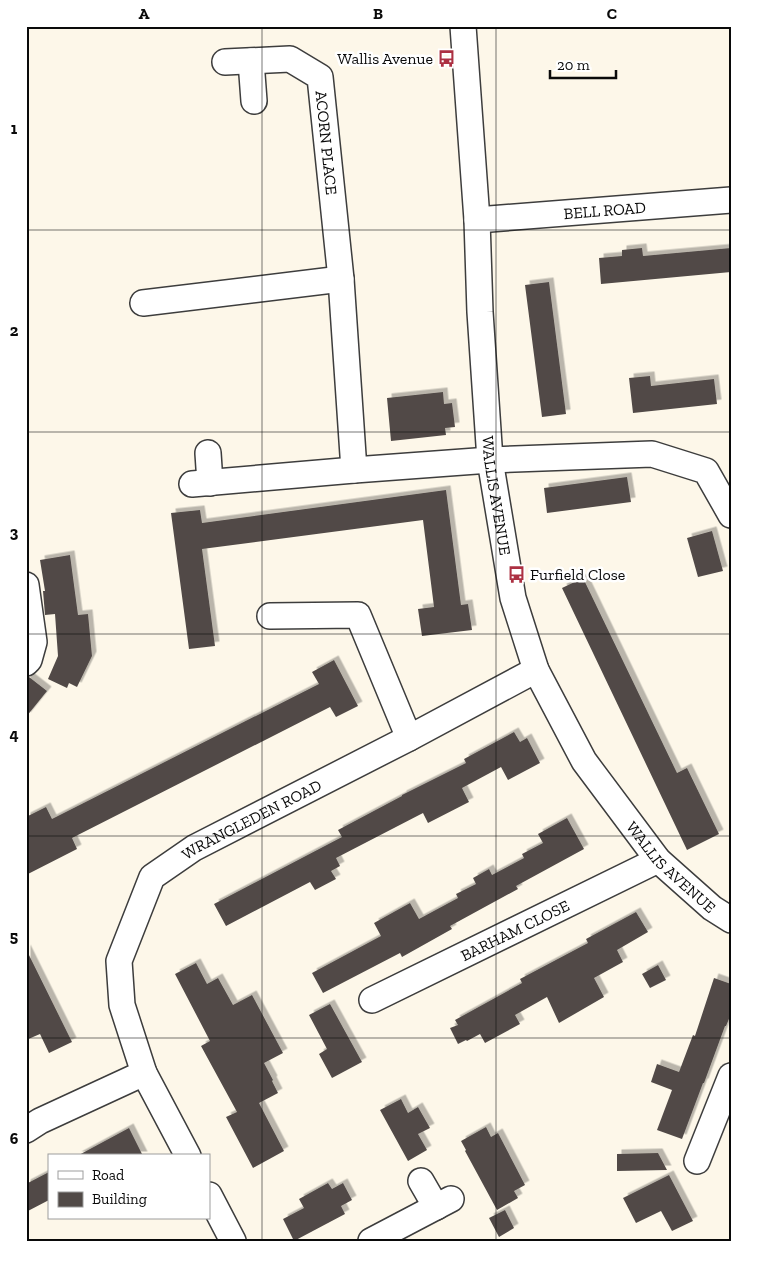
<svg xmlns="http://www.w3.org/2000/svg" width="757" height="1267" font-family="'Zilla Slab',serif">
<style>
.building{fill:#514a47;filter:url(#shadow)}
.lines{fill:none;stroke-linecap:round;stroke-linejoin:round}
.minor-casing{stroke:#3d3d3d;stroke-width:28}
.minor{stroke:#fff;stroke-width:25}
.grid{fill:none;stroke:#0a0a0a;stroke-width:1;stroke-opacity:0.55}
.labels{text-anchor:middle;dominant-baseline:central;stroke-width:5;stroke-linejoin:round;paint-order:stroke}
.poi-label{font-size:16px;fill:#0a0a0a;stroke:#fff;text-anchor:end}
.street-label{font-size:16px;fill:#0a0a0a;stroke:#fff}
.neatline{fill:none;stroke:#0a0a0a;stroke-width:2}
.grid-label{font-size:16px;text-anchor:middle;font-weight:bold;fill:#0a0a0a}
</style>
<defs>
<filter id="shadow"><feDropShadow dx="4.5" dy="-4.5" stdDeviation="0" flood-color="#0004"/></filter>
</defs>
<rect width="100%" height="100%" fill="#fdf7e9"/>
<path class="building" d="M 642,248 L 643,256 L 731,248 L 731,272 L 601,284 L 599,258 L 622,256 L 622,250 Z
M 549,282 L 566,414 L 542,417 L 525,285 Z
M 650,376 L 651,386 L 714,379 L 717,404 L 633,413 L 629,378 Z
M 443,392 L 444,404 L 452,403 L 455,427 L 445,428 L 446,435 L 391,441 L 387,398 Z
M 627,477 L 631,502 L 547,513 L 544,488 Z
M 446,490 L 461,605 L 468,604 L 472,630 L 422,636 L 418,609 L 434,607 L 423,520 L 202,549 L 215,646 L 189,649 L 171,513 L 200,510 L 202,523 Z
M 712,531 L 723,571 L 698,577 L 687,538 Z
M 70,555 L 78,615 L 88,614 L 92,656 L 77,687 L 69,683 L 67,688 L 48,679 L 58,656 L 55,614 L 45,615 L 43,591 L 45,591 L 40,560 Z
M 583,578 L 677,773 L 687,768 L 719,834 L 687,850 L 562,588 Z
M 334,660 L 358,706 L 336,717 L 330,707 L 72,838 L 77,849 L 26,875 L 26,817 L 46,807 L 52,819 L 319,684 L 312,672 Z
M 26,677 L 29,677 L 47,691 L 26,717 Z
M 514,732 L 520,742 L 527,738 L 540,763 L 508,780 L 501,767 L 462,788 L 469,802 L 428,823 L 423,813 L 336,858 L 340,866 L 331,871 L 336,879 L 315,890 L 310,882 L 226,926 L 214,904 L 342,837 L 338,830 L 402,796 L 402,795 L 466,763 L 464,759 Z
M 567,818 L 584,849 L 516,886 L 518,889 L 450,926 L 452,929 L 402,957 L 400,953 L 323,993 L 312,973 L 381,936 L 374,923 L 410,903 L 419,919 L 458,898 L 456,894 L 476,884 L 473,878 L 489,869 L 492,875 L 524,858 L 522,854 L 543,843 L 538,834 Z
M 636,912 L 648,932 L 617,950 L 623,962 L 594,978 L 604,997 L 559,1023 L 547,997 L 515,1015 L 520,1024 L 485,1043 L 480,1034 L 467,1041 L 466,1040 L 458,1044 L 450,1028 L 458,1025 L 455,1020 L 522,983 L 520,979 L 588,943 L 586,939 Z
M 26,949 L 72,1042 L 49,1053 L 40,1034 L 26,1040 Z
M 196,963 L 207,984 L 218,978 L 233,1005 L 252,995 L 283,1053 L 264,1063 L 273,1080 L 272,1081 L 278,1093 L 259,1103 L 284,1151 L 253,1168 L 226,1117 L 237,1112 L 201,1046 L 210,1041 L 175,974 Z
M 658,965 L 666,980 L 650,988 L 642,974 Z
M 714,978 L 731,984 L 731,1014 L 726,1026 L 725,1026 L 704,1083 L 703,1083 L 682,1139 L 657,1130 L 672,1090 L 651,1082 L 657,1064 L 679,1072 L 693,1035 L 695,1036 Z
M 330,1004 L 362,1062 L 332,1078 L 319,1054 L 327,1049 L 309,1015 Z
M 401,1099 L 408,1113 L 418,1107 L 430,1128 L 418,1134 L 427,1150 L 408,1161 L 380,1110 Z
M 486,1127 L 491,1137 L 498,1133 L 525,1185 L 514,1191 L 518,1198 L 497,1210 L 465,1151 L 466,1150 L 461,1141 Z
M 129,1128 L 143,1156 L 77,1156 Z
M 658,1153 L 667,1170 L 617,1171 L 617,1154 Z
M 49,1172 L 49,1200 L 26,1212 L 26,1184 Z
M 669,1175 L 693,1221 L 672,1231 L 661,1211 L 636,1223 L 623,1198 Z
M 328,1183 L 332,1189 L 343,1183 L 352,1200 L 341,1206 L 345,1214 L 294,1241 L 283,1219 L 304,1208 L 299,1199 Z
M 505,1210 L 514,1228 L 499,1237 L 489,1218 Z"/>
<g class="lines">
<defs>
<g id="minor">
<path id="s1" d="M 463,26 L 477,220 L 480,312 L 490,460 L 513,598 L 536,670 L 584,761 L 658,860 L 712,908 L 731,920"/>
<path d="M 251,61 L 254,101"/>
<path id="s2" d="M 225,62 L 290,59 L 320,77 L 341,279 L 354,470"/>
<path id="s3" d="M 477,220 L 731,200"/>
<path d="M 143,303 L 341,279"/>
<path d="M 208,453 L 210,483"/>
<path d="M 192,484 L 354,470 L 490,460 L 652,454 L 706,471 L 731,515"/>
<path d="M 26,585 L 34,642 L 29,660 L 26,663"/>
<path d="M 270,616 L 358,615 L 409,738"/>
<path id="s4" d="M 372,1000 L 658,860"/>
<path d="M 26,1130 L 40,1121 L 144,1073"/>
<path id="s5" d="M 188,1156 L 144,1073 L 122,1005 L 119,961 L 152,877 L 194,848 L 409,738 L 536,670"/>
<path d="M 697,1161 L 731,1076"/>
<path d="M 421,1181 L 436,1207"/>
<path d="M 209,1195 L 233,1241"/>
<path d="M 371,1241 L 451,1199"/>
</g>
</defs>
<use href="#minor" class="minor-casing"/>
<use href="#minor" class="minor"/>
</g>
<path class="grid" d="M 262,26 L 262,1241M 496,26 L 496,1241M 26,230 L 731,230M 26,432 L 731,432M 26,634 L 731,634M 26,836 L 731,836M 26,1038 L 731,1038"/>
<defs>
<symbol id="bus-bare" viewBox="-9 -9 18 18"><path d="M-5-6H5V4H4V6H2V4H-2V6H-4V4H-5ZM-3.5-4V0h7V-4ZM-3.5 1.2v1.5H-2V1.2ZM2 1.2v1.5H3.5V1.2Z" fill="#ac3042" stroke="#fff" stroke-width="2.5" paint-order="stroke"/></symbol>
</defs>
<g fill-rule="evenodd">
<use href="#bus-bare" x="434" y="46" width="25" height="25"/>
<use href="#bus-bare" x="504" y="562" width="25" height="25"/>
</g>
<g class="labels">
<g class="poi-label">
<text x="433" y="58">Wallis Avenue</text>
<text x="530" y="574" text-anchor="start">Furfield Close</text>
</g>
<g class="street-label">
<text stroke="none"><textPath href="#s2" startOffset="166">ACORN PLACE</textPath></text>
<text stroke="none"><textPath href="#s3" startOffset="128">BELL ROAD</textPath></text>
<text stroke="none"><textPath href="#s1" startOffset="471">WALLIS AVENUE</textPath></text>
<text stroke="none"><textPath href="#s5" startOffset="415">WRANGLEDEN ROAD</textPath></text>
<text stroke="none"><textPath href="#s1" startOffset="891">WALLIS AVENUE</textPath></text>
<text stroke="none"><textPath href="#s4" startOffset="159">BARHAM CLOSE</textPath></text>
</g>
</g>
<rect width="757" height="1267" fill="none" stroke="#ffffff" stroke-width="55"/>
<rect x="48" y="1154" width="162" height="65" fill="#ffffff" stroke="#9d9d9d"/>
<rect x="58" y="1171" width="25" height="8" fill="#ffffff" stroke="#9d9d9d"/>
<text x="92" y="1180" font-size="15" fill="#0a0a0a">Road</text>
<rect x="58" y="1192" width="25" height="15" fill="#514a47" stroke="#9d9d9d"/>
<text x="92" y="1204" font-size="15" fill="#0a0a0a">Building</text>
<path d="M550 70v8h66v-8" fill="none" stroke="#0a0a0a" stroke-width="2.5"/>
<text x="557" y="70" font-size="15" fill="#0a0a0a" stroke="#ffffff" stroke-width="4" paint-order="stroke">20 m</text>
<rect x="28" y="28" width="702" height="1212" class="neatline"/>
<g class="grid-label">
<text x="144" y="19">A</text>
<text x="378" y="19">B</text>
<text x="612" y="19">C</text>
<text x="14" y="134">1</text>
<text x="14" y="336">2</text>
<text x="14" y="538">3</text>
<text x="14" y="740">4</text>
<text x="14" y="942">5</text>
<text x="14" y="1144">6</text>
</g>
</svg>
